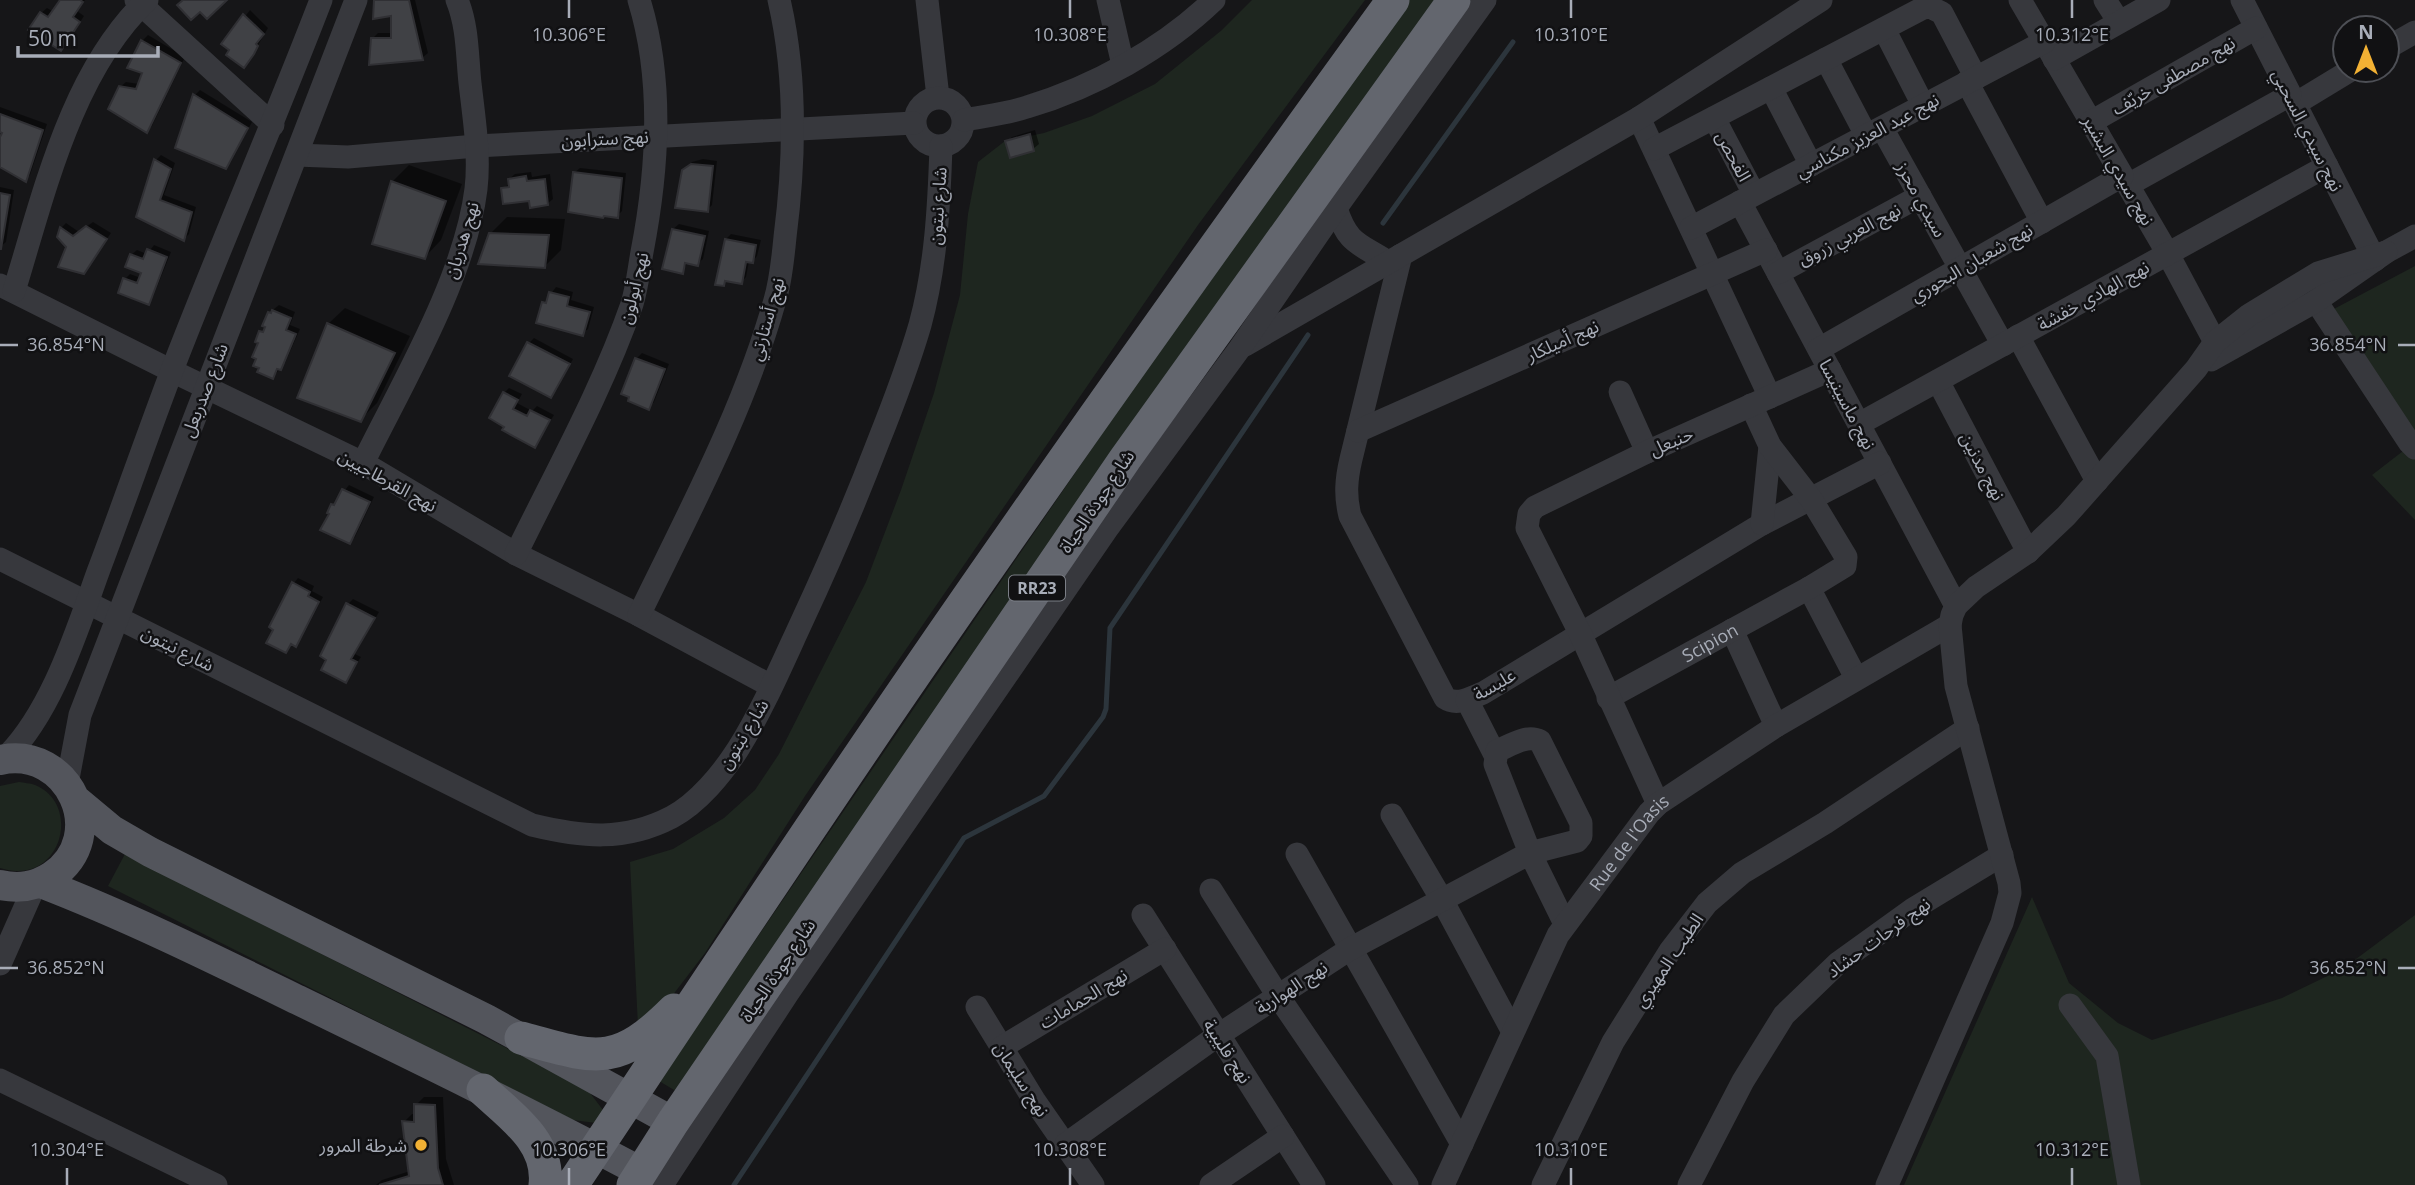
<svg xmlns="http://www.w3.org/2000/svg" width="2415" height="1185" font-family="'Open Sans','Noto Sans Arabic',sans-serif">
<style>
.green{fill:#1e261f}
.shadow{fill:#0007}
.lines{fill:none;stroke-linecap:round;stroke-linejoin:round}
.stream{stroke:#2c353c;stroke-width:5}
.building{fill:#404145;stroke:#303034;stroke-width:2}
.minor{stroke:#37383d;stroke-width:23}
.major{stroke:#53555c;stroke-width:30}
.highway{stroke:#63666e;stroke-width:33}
.ticks{fill:none;stroke:#a8adb8;stroke-width:2.5}
.poi-dot{fill:#f2b134;stroke:#111113;stroke-width:2.5}
.labels{text-anchor:middle;dominant-baseline:central;stroke-width:5;stroke-linejoin:round;paint-order:stroke}
.shield{fill:#111113;stroke:#7b7e86;stroke-width:2}
.shield-label{font-size:16px;font-weight:bold;fill:#a8adb8}
.street-label{font-size:18px;fill:#a8adb8;stroke:#111113}
.poi-label{font-size:18px;fill:#a8adb8;stroke:#111113;text-anchor:end}
.ticks-label{font-size:18px;text-anchor:middle;fill:#a8adb8;stroke:#111113;stroke-width:5;stroke-linejoin:round;paint-order:stroke}
</style>
<rect width="100%" height="100%" fill="#161618"/>
<path class="green" d="M 1252,0 L 1365,0 L 1198,225 L 805,796 L 705,953 L 659,1013 L 638,1027 L 630,862 L 673,849 L 724,818 L 755,790 L 779,754 L 866,582 L 901,490 L 934,393 L 960,295 L 968,214 L 978,162 L 1005,141 L 1044,133 L 1092,116 L 1155,84 L 1222,30 Z
M 1409,0 L 1446,0 L 686,1097 L 659,1081 L 1229,248 Z
M 2415,266 L 2415,520 L 2372,475 L 2407,448 L 2315,319 Z
M 19,782 C 24,783 30,783 35,785 C 79,803 64,873 16,871 C 11,871 5,869 0,868 L 0,786 Z
M 125,854 L 587,1089 L 606,1114 L 596,1123 L 573,1120 L 108,886 Z
M 2032,897 L 2069,983 L 2118,1023 L 2152,1040 L 2282,998 L 2344,968 L 2415,915 L 2415,1185 L 1904,1185 Z"/>
<path class="shadow" d="M 62,0 L 85,0 L 77,11 L 84,16 L 66,44 L 41,13 L 47,8 L 54,12 Z
M 376,0 L 415,0 L 428,53 L 422,58 L 372,39 L 378,33 L 393,33 L 393,13 Z
M 250,10 L 268,28 L 249,61 L 224,44 Z
M 148,35 L 185,57 L 152,126 L 147,131 L 120,87 L 126,82 L 139,84 L 145,72 L 130,67 L 142,41 Z
M 200,90 L 252,122 L 231,162 L 226,167 L 195,95 Z
M 0,107 L 47,124 L 30,175 L 25,180 L 0,165 L 0,141 L 5,132 L 0,130 Z
M 1035,130 L 1039,144 L 1033,149 L 1007,142 L 1012,137 Z
M 161,155 L 175,163 L 164,195 L 196,207 L 189,234 L 184,239 L 138,216 L 156,160 Z
M 703,159 L 717,161 L 712,205 L 707,210 L 686,168 L 692,162 Z
M 409,165 L 462,184 L 441,240 L 425,257 L 392,182 Z
M 580,168 L 626,173 L 622,211 L 617,216 L 574,173 Z
M 531,172 L 532,177 L 550,174 L 553,199 L 547,204 L 503,189 L 510,183 L 509,179 L 515,174 Z
M 0,187 L 14,190 L 6,242 L 0,247 Z
M 507,217 L 565,219 L 561,250 L 545,266 L 490,234 Z
M 93,222 L 111,233 L 84,272 L 68,246 L 61,228 L 66,223 L 79,232 Z
M 679,224 L 709,231 L 703,259 L 697,264 L 688,262 L 682,272 L 673,229 Z
M 731,234 L 761,240 L 757,256 L 752,262 L 749,261 L 746,277 L 741,282 L 728,279 L 723,284 L 726,239 Z
M 154,245 L 171,252 L 153,297 L 148,303 L 125,279 L 130,274 L 141,278 L 144,272 L 131,255 L 137,250 L 147,254 Z
M 556,287 L 573,292 L 571,300 L 594,307 L 588,329 L 582,334 L 544,303 Z
M 279,305 L 295,312 L 290,325 L 300,329 L 285,363 L 273,377 L 260,342 L 261,332 L 267,326 L 269,313 Z
M 345,308 L 410,336 L 377,403 L 360,420 L 328,324 Z
M 534,338 L 573,359 L 556,391 L 551,396 L 511,375 L 529,343 Z
M 642,353 L 669,364 L 654,402 L 648,408 L 636,359 Z
M 509,388 L 522,394 L 517,403 L 532,411 L 537,406 L 554,415 L 535,446 L 504,430 L 504,393 Z
M 349,485 L 374,497 L 355,537 L 350,542 L 332,513 L 333,505 Z
M 298,578 L 314,586 L 312,591 L 323,597 L 301,639 L 296,645 L 293,584 Z
M 353,599 L 379,612 L 355,654 L 361,657 L 346,680 L 348,604 Z
M 424,1097 L 443,1097 L 446,1159 L 454,1185 L 376,1185 L 382,1180 L 410,1171 L 404,1122 L 412,1114 L 416,1114 L 416,1105 Z"/>
<g class="lines">
<path class="stream" d="M 1383,223 L 1513,42
M 734,1185 L 964,838 L 1044,796 L 1103,717 L 1106,709 L 1110,628 L 1308,335"/>
</g>
<path class="building" d="M 60,0 L 80,0 L 83,2 L 73,17 L 80,22 L 61,51 L 28,30 L 40,12 L 48,17 Z
M 183,0 L 227,0 L 207,19 L 200,12 L 191,20 L 177,5 Z
M 374,0 L 409,0 L 423,60 L 369,65 L 371,38 L 391,38 L 391,16 L 373,19 Z
M 243,14 L 264,34 L 256,44 L 258,46 L 254,54 L 244,68 L 226,55 L 229,50 L 221,44 Z
M 141,40 L 181,63 L 147,133 L 108,109 L 119,86 L 136,89 L 142,73 L 127,68 Z
M 193,94 L 248,128 L 226,169 L 175,148 Z
M 0,114 L 43,130 L 26,182 L 0,167 L 0,137 L 2,133 L 0,132 Z
M 1030,134 L 1034,151 L 1010,158 L 1005,141 Z
M 154,159 L 171,169 L 160,200 L 192,212 L 184,241 L 136,217 Z
M 691,164 L 713,166 L 708,212 L 675,208 L 682,170 Z
M 573,172 L 622,178 L 618,218 L 604,216 L 603,218 L 568,212 Z
M 526,176 L 527,181 L 545,179 L 548,205 L 530,208 L 529,201 L 503,204 L 501,188 L 509,187 L 508,179 Z
M 391,181 L 446,201 L 425,259 L 372,244 Z
M 0,193 L 10,195 L 1,249 L 0,249 Z
M 86,226 L 107,239 L 84,274 L 58,267 L 66,247 L 57,237 L 60,227 L 73,236 Z
M 672,229 L 705,236 L 698,266 L 685,263 L 683,274 L 662,269 Z
M 489,233 L 549,235 L 545,268 L 478,264 Z
M 725,239 L 756,245 L 753,263 L 746,262 L 742,284 L 725,281 L 724,286 L 715,285 Z
M 147,249 L 167,257 L 149,305 L 118,293 L 123,278 L 137,283 L 141,273 L 125,267 L 130,254 L 143,259 Z
M 549,292 L 569,297 L 567,306 L 590,312 L 583,336 L 536,323 L 542,302 L 546,303 Z
M 272,310 L 291,318 L 286,330 L 296,334 L 281,370 L 277,369 L 273,379 L 257,372 L 259,368 L 253,366 L 256,359 L 252,357 L 258,343 L 255,342 L 259,331 L 263,332 L 265,327 L 262,326 L 268,312 L 271,313 Z
M 327,323 L 395,353 L 361,422 L 297,398 Z
M 527,342 L 570,364 L 551,398 L 509,376 Z
M 635,358 L 665,369 L 649,410 L 628,401 L 629,397 L 621,394 Z
M 503,392 L 518,400 L 513,409 L 527,416 L 530,410 L 550,420 L 535,448 L 502,430 L 504,427 L 489,418 Z
M 342,489 L 370,502 L 350,544 L 320,530 L 329,514 L 327,513 L 331,504 L 334,505 Z
M 292,582 L 310,592 L 308,596 L 319,602 L 296,647 L 291,644 L 286,653 L 266,643 L 273,630 L 269,627 Z
M 346,603 L 375,618 L 351,659 L 357,662 L 346,683 L 321,670 L 326,660 L 320,656 Z
M 414,1104 L 435,1105 L 438,1168 L 443,1185 L 379,1185 L 409,1176 L 402,1121 L 414,1122 Z"/>
<g class="lines">
<g class="minor">
<path d="M 136,0 L 273,125"/>
<path d="M 927,0 L 938,97"/>
<path d="M 1108,0 L 1123,65"/>
<path d="M 2020,0 L 2168,254 L 2215,342"/>
<path d="M 2105,0 L 2119,22"/>
<path d="M 2242,0 L 2375,260"/>
<path d="M 1884,29 L 1923,105"/>
<path d="M 2387,48 L 2415,32"/>
<path d="M 1826,59 L 1866,135"/>
<path d="M 2054,59 L 2159,0"/>
<path d="M 1967,82 L 2042,222"/>
<path d="M 1771,88 L 1811,165"/>
<circle cx="939" cy="122" r="24"/>
<path d="M 2295,104 L 2351,70"/>
<path d="M 1639,118 L 1770,397"/>
<path d="M 1714,118 L 1754,194"/>
<path d="M 964,120 C 985,116 1007,114 1027,107 C 1094,87 1163,49 1214,0"/>
<path d="M 2091,122 L 2256,28"/>
<path d="M 1882,128 L 2003,345"/>
<path d="M 1654,149 L 1923,8 L 1930,7 L 1942,13 L 1976,78"/>
<path d="M 297,155 L 348,157 L 476,146 L 914,123"/>
<path d="M 2128,185 L 2290,95"/>
<path d="M 1740,202 L 1956,606"/>
<path d="M 1336,208 C 1348,245 1359,243 1388,262"/>
<path d="M 1691,228 L 2044,42"/>
<path d="M 1401,255 L 1351,459 C 1346,480 1345,496 1350,516 L 1445,698 C 1457,706 1470,698 1483,693 L 1762,524 L 1880,463"/>
<path d="M 1778,273 L 1920,196"/>
<path d="M 0,285 L 172,371 L 363,463 L 516,554 L 639,615 L 771,686"/>
<path d="M 14,291 C 44,194 71,72 147,0"/>
<path d="M 2316,301 L 2409,442 L 2415,448"/>
<path d="M 2018,336 L 2097,481"/>
<path d="M 1245,345 L 1639,118 L 1821,0"/>
<path d="M 1819,349 L 2122,176"/>
<path d="M 2211,360 L 2316,301 L 2386,252 L 2415,236"/>
<path d="M 1938,381 L 2028,552"/>
<path d="M 1620,392 L 1647,452"/>
<path d="M 1859,424 L 2327,166"/>
<path d="M 1358,431 L 1766,250"/>
<path d="M 363,463 C 403,382 465,278 476,189 C 480,155 474,118 470,83 C 467,55 468,27 457,0"/>
<path d="M 1762,524 L 1770,446"/>
<path d="M 516,554 C 556,472 602,390 632,304 C 637,288 639,269 642,252 C 658,169 664,81 639,0"/>
<path d="M 0,559 L 532,825 C 582,837 624,842 672,817 C 698,803 722,774 738,749 C 763,709 782,664 802,621 C 829,563 854,505 877,445 C 893,405 908,366 920,325 C 936,266 939,207 941,146"/>
<path d="M 1809,588 L 1856,678"/>
<path d="M 639,615 C 689,512 744,410 775,300 C 781,280 783,258 785,237 C 795,159 797,77 779,0"/>
<path d="M 1732,630 L 1776,726"/>
<path id="s1" d="M 1608,698 L 1809,588 L 1845,566 L 1846,557 L 1811,499 L 1770,446 L 1751,405"/>
<path d="M 1467,700 L 1495,755"/>
<path d="M 4,759 C 51,714 76,633 98,572 C 123,506 146,439 171,373 C 219,248 273,125 321,0"/>
<path d="M 67,784 L 80,715 L 356,0"/>
<path d="M 1658,804 L 1580,633 L 1527,528 L 1529,514 L 1535,507 L 1647,452 L 1830,370"/>
<path d="M 1392,815 L 1442,900 L 1513,1032"/>
<path d="M 1297,854 L 1462,1144"/>
<path d="M 1211,890 L 1278,996 L 1407,1185"/>
<path d="M 1143,915 L 1314,1185"/>
<path d="M 0,964 L 35,885"/>
<path d="M 2070,1005 L 2107,1056 L 2129,1185"/>
<path d="M 977,1007 L 1034,1100 L 1093,1185"/>
<path d="M 1002,1047 L 1165,949"/>
<path d="M 0,1080 L 216,1185"/>
<path d="M 1066,1144 L 1217,1036 L 1350,949 L 1530,853 L 1577,841 L 1581,836 L 1581,823 L 1540,741 C 1527,734 1511,745 1497,751 L 1495,764 L 1530,853 L 1565,924"/>
<path d="M 662,1185 L 788,993 L 1107,529 L 1240,348 L 1336,208 L 1485,0"/>
<path d="M 1211,1185 L 1283,1136"/>
<path id="s2" d="M 1443,1185 L 1558,935 L 1649,813 L 1658,804 L 1776,726 L 1950,625"/>
<path d="M 1543,1185 L 1613,1042 L 1670,951 L 1707,903 L 1742,873 L 1825,823 L 1968,728"/>
<path d="M 1689,1185 L 1743,1081 L 1784,1015 L 1838,963 L 1913,909 L 2002,855"/>
<path d="M 1887,1185 L 2002,923 L 2010,893 L 2009,883 L 1956,686 L 1950,625 L 1952,615 L 1956,606 L 1976,587 L 2028,552 L 2066,516 L 2196,369 L 2215,342 L 2249,315 L 2318,273 L 2386,252"/>
</g>
<path class="major" d="M 0,760 C 69,745 111,836 52,876 C 35,887 19,889 0,885
M 76,800 L 112,830 L 150,852 L 486,1019 L 673,1122
M 41,883 C 129,917 214,959 298,1000 C 413,1056 528,1112 641,1172"/>
<path class="highway" d="M 521,1038 C 595,1058 615,1069 674,1010
M 483,1090 C 511,1116 550,1142 545,1185
M 572,1185 C 686,1014 799,843 915,674 C 1071,447 1231,223 1393,0
M 633,1185 L 673,1122 L 1125,459 L 1454,0"/>
</g>
<path class="ticks" d="M 569,0 L 569,18M 1070,0 L 1070,18M 1571,0 L 1571,18M 2072,0 L 2072,18M 0,345 L 18,345M 2398,345 L 2415,345M 0,968 L 18,968M 2398,968 L 2415,968M 67,1168 L 67,1185M 569,1168 L 569,1185M 1070,1168 L 1070,1185M 1571,1168 L 1571,1185M 2072,1168 L 2072,1185"/>
<circle class="poi-dot" cx="421" cy="1145" r="7"/>
<g class="labels">
<rect class="shield" x="1009" y="575.5" width="56" height="25" rx="5"/>
<g class="shield-label">
<text x="1037" y="588">RR23</text>
</g>
<g class="street-label">
<text transform="translate(2173 75) rotate(-30)">نهج مصطفى خريّف</text>
<text transform="translate(2308 130) rotate(63)">نهج سيدي السحبي</text>
<text transform="translate(1867 135) rotate(-28)">نهج عبد العزيز مكناسي</text>
<text transform="translate(605 138) rotate(-3)">نهج سترابون</text>
<text transform="translate(1734 156) rotate(62)">الفحص</text>
<text transform="translate(2119 170) rotate(60)">نهج سيدي البشير</text>
<text transform="translate(1922 199) rotate(61)">سيدي محرز</text>
<text transform="translate(937 206) rotate(-86)">شارع نبتون</text>
<text transform="translate(1849 234) rotate(-28)">نهج العربي زروق</text>
<text transform="translate(461 240) rotate(-73)">نهج هدريان</text>
<text transform="translate(1971 262) rotate(-30)">نهج شعبان البحوري</text>
<text transform="translate(633 288) rotate(-76)">نهج أبولون</text>
<text transform="translate(2093 295) rotate(-29)">نهج الهادي خفشة</text>
<text transform="translate(766 319) rotate(-74)">نهج أستارتي</text>
<text transform="translate(1562 340) rotate(-24)">نهج أميلكار</text>
<text transform="translate(204 390) rotate(-69)">شارع صدربعل</text>
<text transform="translate(1848 404) rotate(62)">نهج ماسينيسا</text>
<text transform="translate(1671 441) rotate(-24)">حنبعل</text>
<text transform="translate(1983 466) rotate(62)">نهج مدنين</text>
<text transform="translate(388 480) rotate(29)">نهج القرطاجيين</text>
<text transform="translate(1096 501) rotate(-56)">شارع جودة الحياة</text>
<text stroke="none"><textPath href="#s1" startOffset="116">Scipion</textPath></text>
<text transform="translate(178 648) rotate(27)">شارع نبتون</text>
<text transform="translate(1494 684) rotate(-30)">عليسة</text>
<text transform="translate(743 734) rotate(-59)">شارع نبتون</text>
<text stroke="none"><textPath href="#s2" startOffset="392">Rue de l'Oasis</textPath></text>
<text transform="translate(1878 937) rotate(-36)">نهج فرحات حشاد</text>
<text transform="translate(1668 960) rotate(-56)">الطيب المهيري</text>
<text transform="translate(777 970) rotate(-56)">شارع جودة الحياة</text>
<text transform="translate(1291 987) rotate(-33)">نهج الهوارية</text>
<text transform="translate(1083 998) rotate(-31)">نهج الحمامات</text>
<text transform="translate(1228 1051) rotate(57)">نهج قليبية</text>
<text transform="translate(1022 1079) rotate(57)">نهج سليمان</text>
</g>
<g class="poi-label">
<text x="407" y="1145">شرطة المرور</text>
</g>
</g>
<g class="ticks-label">
<text x="569" y="41">10.306°E</text>
<text x="1070" y="41">10.308°E</text>
<text x="1571" y="41">10.310°E</text>
<text x="2072" y="41">10.312°E</text>
<text x="66" y="351">36.854°N</text>
<text x="2348" y="351">36.854°N</text>
<text x="66" y="974">36.852°N</text>
<text x="2348" y="974">36.852°N</text>
<text x="67" y="1156">10.304°E</text>
<text x="569" y="1156">10.306°E</text>
<text x="1070" y="1156">10.308°E</text>
<text x="1571" y="1156">10.310°E</text>
<text x="2072" y="1156">10.312°E</text>
</g>
<g transform="translate(2366 49)"><circle r="33" fill="#111113" stroke="#4d4f55" stroke-width="2"/>
<path d="M0-5L12 26L0 18L-12 26Z" fill="#f2b134"/>
<text y="-10" font-size="19" font-weight="bold" text-anchor="middle" fill="#a8adb8">N</text>
</g>
<path d="M18 46v10h140v-10" fill="none" stroke="#a8adb8" stroke-width="3.5"/>
<text x="28" y="46" font-size="21" fill="#a8adb8" stroke="#111113" stroke-width="5" paint-order="stroke">50 m</text>
</svg>
